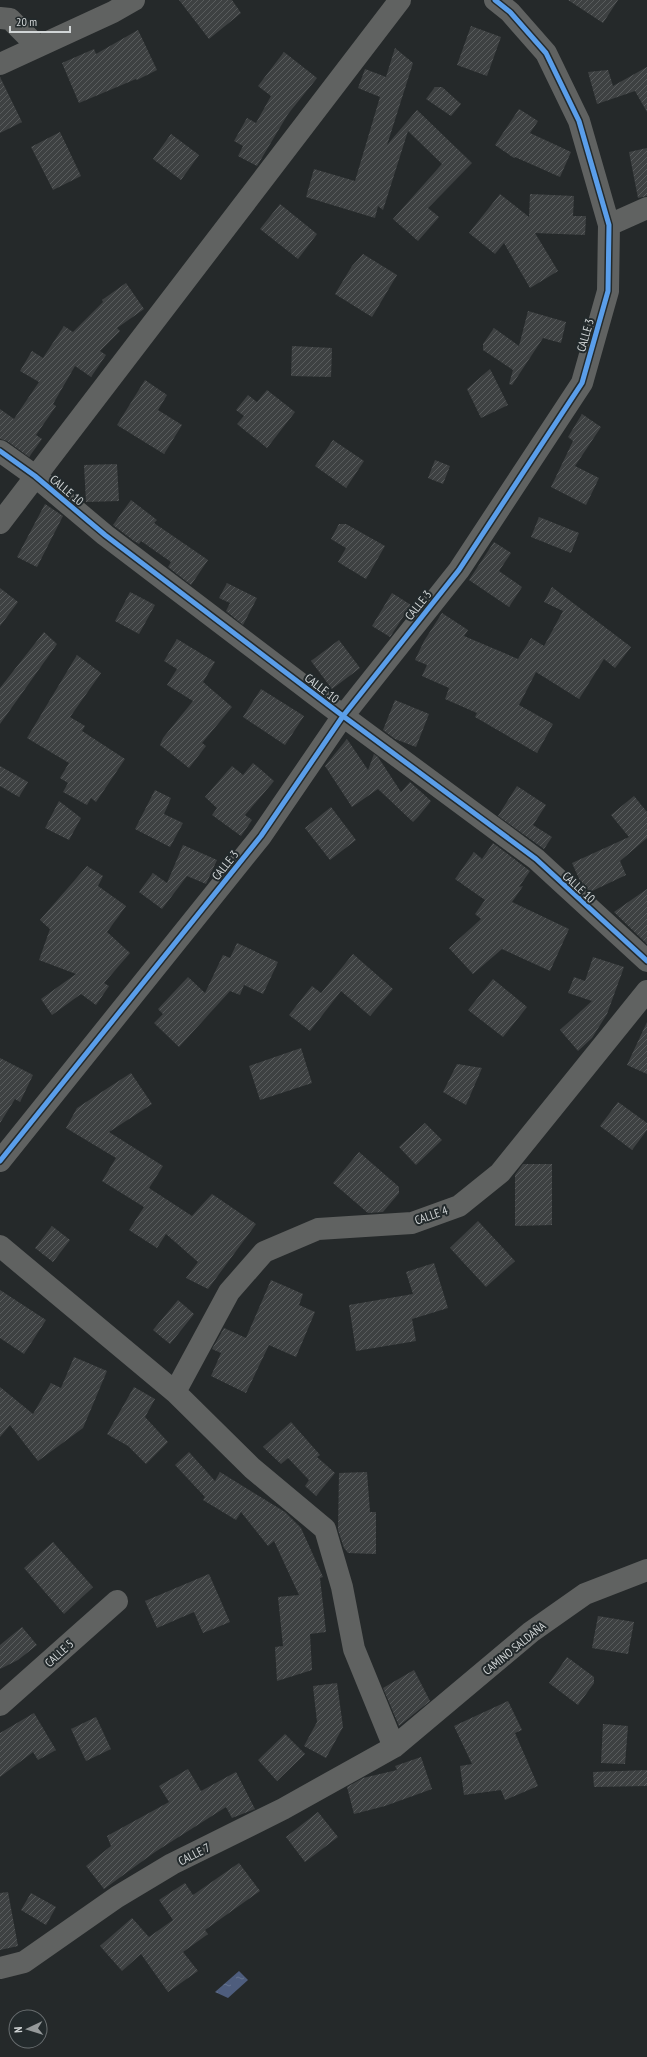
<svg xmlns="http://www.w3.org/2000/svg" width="647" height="2057" font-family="'PT Sans Narrow',sans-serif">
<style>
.water{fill:url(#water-ripples)}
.building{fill:url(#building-hatch)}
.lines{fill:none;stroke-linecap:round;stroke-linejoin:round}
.minor{stroke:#606261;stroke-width:22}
.cycleway-casing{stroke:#232a2c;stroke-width:8}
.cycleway{stroke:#5a9eea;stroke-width:5}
.labels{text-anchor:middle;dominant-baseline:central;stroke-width:4;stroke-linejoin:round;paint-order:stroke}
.street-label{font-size:12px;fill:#d1d5d6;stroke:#232a2c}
</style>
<defs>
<pattern id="water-ripples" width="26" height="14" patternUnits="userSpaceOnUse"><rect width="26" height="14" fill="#4e5d7d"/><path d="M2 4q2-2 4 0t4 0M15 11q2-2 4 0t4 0" fill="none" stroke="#66738f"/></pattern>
<pattern id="building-hatch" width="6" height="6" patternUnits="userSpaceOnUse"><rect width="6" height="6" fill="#3e4142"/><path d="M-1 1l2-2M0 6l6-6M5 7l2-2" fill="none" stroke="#595c5d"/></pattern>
</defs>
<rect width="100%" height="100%" fill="#25292a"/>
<path class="water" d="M 239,1971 L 248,1980 L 228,1998 L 215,1992 Z"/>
<path class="building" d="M 179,0 L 232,0 L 241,13 L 209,39 Z
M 568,0 L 618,0 L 603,23 Z
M 471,26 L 501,37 L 487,76 L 457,65 Z
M 138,30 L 157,70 L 137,80 L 136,79 L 79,103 L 62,63 L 94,49 L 96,54 Z
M 395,48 L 413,63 L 387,145 L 417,110 L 472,163 L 428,208 L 439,217 L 418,241 L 393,219 L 442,164 L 408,131 L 383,210 L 378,206 L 375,218 L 306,197 L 314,169 L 355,181 L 380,97 L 358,88 L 365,69 L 386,77 Z
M 284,52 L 317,78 L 288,114 L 257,166 L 238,156 L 243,146 L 234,141 L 247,118 L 256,123 L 271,96 L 258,86 Z
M 647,67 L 647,112 L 635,91 L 597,104 L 588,72 L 608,70 L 613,86 Z
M 0,77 L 22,122 L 0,133 Z
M 435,87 L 442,87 L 461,104 L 451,116 L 426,99 Z
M 519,109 L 538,121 L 530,133 L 571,152 L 560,177 L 515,157 L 514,158 L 495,145 Z
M 60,132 L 81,176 L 53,190 L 31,147 Z
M 171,134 L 199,155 L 181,180 L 153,159 Z
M 647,148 L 647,196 L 638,198 L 629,152 Z
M 500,194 L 529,217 L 530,194 L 574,196 L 573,216 L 586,216 L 585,235 L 535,233 L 558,271 L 530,288 L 504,243 L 495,254 L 469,233 Z
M 280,204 L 317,234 L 298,259 L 260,229 Z
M 363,254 L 397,275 L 372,317 L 335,294 L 352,266 Z
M 126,283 L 144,309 L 117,328 L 120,331 L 100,351 L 106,355 L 91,377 L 75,366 L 53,404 L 56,406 L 36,435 L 42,439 L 29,457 L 7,441 L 0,439 L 0,409 L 14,419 L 39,382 L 20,371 L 32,351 L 43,358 L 64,326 L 73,332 L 103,302 L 102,300 Z
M 528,311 L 566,322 L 561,343 L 543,338 L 512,385 L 509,384 L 513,370 L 483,350 L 483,344 L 494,328 L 519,346 Z
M 292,346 L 332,348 L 331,377 L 291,376 Z
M 490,369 L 508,405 L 481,418 L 467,389 Z
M 145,380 L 167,395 L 158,410 L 182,425 L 164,454 L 117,425 Z
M 267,390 L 295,412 L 267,448 L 237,424 L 244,416 L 236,410 L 248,395 L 257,402 Z
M 582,414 L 601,427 L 575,466 L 599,478 L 586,505 L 551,487 L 573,441 L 568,437 Z
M 333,440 L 364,461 L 346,488 L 315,466 Z
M 435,460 L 450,466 L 443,484 L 428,478 Z
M 117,464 L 119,501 L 86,502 L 84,465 Z
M 131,500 L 157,520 L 154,523 L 208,560 L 191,585 L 168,567 L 171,562 L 141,541 L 139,544 L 134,541 L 113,525 Z
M 45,504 L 63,516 L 37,567 L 17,557 Z
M 539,517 L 579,533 L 571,553 L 531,537 Z
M 339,524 L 346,524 L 385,546 L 366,579 L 338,562 L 346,548 L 331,539 Z
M 494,542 L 511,553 L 499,571 L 522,587 L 509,607 L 469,580 Z
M 227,583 L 257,598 L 243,625 L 226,611 L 230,603 L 219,598 Z
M 552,587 L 631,647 L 615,668 L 604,659 L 579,699 L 536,672 L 519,705 L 553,724 L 537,753 L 475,717 L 477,713 L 445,699 L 449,688 L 422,676 L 427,665 L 415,660 L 424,641 L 442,613 L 468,630 L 464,636 L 518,659 L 531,638 L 544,646 L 563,611 L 544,602 Z
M 0,588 L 18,602 L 0,626 Z
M 130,592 L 155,605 L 139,634 L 115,621 Z
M 392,593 L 411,605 L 390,637 L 372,626 Z
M 44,632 L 57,644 L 0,724 L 0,688 Z
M 177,639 L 215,662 L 203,682 L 232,707 L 202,743 L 206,746 L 189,768 L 160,745 L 163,738 L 193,701 L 167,685 L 177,669 L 164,661 Z
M 339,640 L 360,668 L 332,689 L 311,661 Z
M 77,655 L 101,673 L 70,717 L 85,726 L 82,731 L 125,759 L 96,802 L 91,798 L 87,805 L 63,792 L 68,783 L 60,778 L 69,763 L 27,738 Z
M 261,689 L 304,716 L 285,745 L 243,717 Z
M 395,700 L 429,714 L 416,747 L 395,739 L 383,730 Z
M 347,739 L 368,770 L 374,754 L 378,757 L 401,792 L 410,782 L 431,801 L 418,817 L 413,822 L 378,789 L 352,807 L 325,766 Z
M 253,763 L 274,781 L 245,815 L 252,820 L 241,836 L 212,815 L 217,808 L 205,797 L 232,766 L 243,775 Z
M 0,766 L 28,782 L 19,797 L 0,786 Z
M 517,786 L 546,805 L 533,825 L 552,837 L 544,849 L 498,816 Z
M 155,790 L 171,798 L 164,814 L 183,823 L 170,847 L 135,829 Z
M 634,796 L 647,812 L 647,838 L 620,861 L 626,875 L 590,892 L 581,883 L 572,863 L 629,837 L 611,815 Z
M 59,801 L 81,818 L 69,840 L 45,828 Z
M 331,807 L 356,840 L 330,860 L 305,828 Z
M 493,843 L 530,871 L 519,887 L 523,886 L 512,902 L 569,929 L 550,971 L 502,949 L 473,974 L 449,948 L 481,919 L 475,914 L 485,900 L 455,879 L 474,852 L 482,859 Z
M 183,845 L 217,860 L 206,884 L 187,876 L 162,909 L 139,892 L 153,873 L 167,883 Z
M 87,866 L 103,876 L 98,886 L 126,906 L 107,932 L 130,953 L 104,983 L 109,986 L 96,1005 L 81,994 L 52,1015 L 41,999 L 76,974 L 39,960 L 50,929 L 40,920 Z
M 647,889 L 647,944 L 614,912 Z
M 237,943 L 278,962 L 263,994 L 244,985 L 240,995 L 230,991 L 179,1047 L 154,1023 L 163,1014 L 158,1009 L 188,977 L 205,993 L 223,955 L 230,958 Z
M 353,954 L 393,989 L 370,1016 L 341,991 L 310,1031 L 289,1015 L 312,986 L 321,993 Z
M 593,957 L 624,967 L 607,1014 L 592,1038 L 578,1051 L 560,1030 L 592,1001 L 568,993 L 574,977 L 585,981 Z
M 493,979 L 527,1007 L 503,1037 L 468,1010 Z
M 647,1022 L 647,1074 L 627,1065 Z
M 301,1048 L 312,1083 L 260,1100 L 249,1066 Z
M 0,1058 L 33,1075 L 20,1102 L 15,1099 L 0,1123 Z
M 457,1064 L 482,1068 L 466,1105 L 443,1092 Z
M 131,1073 L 152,1104 L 109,1132 L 163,1166 L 149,1188 L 192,1216 L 212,1194 L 256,1224 L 208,1289 L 186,1278 L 198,1262 L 166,1234 L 157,1248 L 129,1230 L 144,1207 L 102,1181 L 116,1158 L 66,1128 L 77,1108 Z
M 618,1102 L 647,1123 L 647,1130 L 632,1150 L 600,1126 Z
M 425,1123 L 442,1140 L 416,1165 L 399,1147 Z
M 359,1152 L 399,1187 L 399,1193 L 383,1212 L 368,1213 L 333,1183 Z
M 523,1164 L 552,1164 L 552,1225 L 515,1226 L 515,1175 Z
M 478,1221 L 515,1261 L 486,1287 L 450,1248 Z
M 52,1226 L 70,1240 L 53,1262 L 35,1248 Z
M 434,1263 L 448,1308 L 412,1319 L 416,1341 L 356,1351 L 349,1305 L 413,1294 L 406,1272 Z
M 271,1280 L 303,1294 L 299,1305 L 315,1312 L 296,1357 L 269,1345 L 246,1393 L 211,1376 L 221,1353 L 212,1349 L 224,1328 L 246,1338 Z
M 0,1290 L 46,1320 L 24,1354 L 0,1338 Z
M 178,1300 L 194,1314 L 170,1344 L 153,1330 Z
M 74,1357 L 107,1371 L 83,1428 L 38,1461 L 10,1425 L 0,1437 L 0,1387 L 33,1414 L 51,1383 L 61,1388 Z
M 134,1387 L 155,1399 L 145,1417 L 168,1442 L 146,1464 L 128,1446 L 107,1434 Z
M 291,1422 L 320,1455 L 317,1457 L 335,1473 L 316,1496 L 305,1486 L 309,1480 L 288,1458 L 281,1464 L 263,1447 Z
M 189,1452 L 215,1481 L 220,1472 L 285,1512 L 301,1528 L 323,1577 L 320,1578 L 326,1632 L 310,1634 L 312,1670 L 277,1681 L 275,1647 L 283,1646 L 278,1597 L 299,1595 L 274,1541 L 268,1546 L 241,1512 L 236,1520 L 203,1500 L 205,1497 L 175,1465 Z
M 367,1472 L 370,1512 L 376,1512 L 376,1554 L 348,1553 L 344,1548 L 338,1530 L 339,1473 Z
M 53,1542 L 93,1587 L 64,1614 L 24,1568 Z
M 209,1574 L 230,1622 L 203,1633 L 194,1612 L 157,1628 L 145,1601 Z
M 598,1616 L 634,1622 L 628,1654 L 592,1648 Z
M 22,1627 L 37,1645 L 18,1660 L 0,1669 L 0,1645 Z
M 567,1657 L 594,1677 L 594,1683 L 578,1705 L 549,1683 Z
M 414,1670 L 430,1701 L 399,1726 L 383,1688 Z
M 337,1683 L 343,1727 L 326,1758 L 304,1746 L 317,1722 L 313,1686 Z
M 508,1701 L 522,1730 L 515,1733 L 538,1786 L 505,1800 L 501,1790 L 464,1795 L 460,1766 L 472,1764 L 454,1726 Z
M 34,1713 L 56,1750 L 38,1760 L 33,1752 L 0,1777 L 0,1733 Z
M 96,1717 L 111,1749 L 86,1761 L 71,1729 Z
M 603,1724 L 628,1726 L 625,1764 L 601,1763 Z
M 285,1734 L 305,1754 L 277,1781 L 258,1760 Z
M 421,1757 L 432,1789 L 385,1806 L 354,1814 L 347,1787 L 363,1778 L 397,1770 L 395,1766 Z
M 188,1769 L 201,1791 L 236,1772 L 255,1809 L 232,1818 L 226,1807 L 155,1852 L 104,1889 L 86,1866 L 111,1846 L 107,1836 L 169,1802 L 159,1786 Z
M 647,1770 L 647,1786 L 594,1787 L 593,1772 Z
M 318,1812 L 338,1837 L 305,1862 L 286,1837 Z
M 239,1863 L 260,1891 L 205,1930 L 208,1934 L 183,1952 L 198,1971 L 168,1992 L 141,1954 L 122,1971 L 100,1946 L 132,1918 L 149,1937 L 173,1920 L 159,1900 L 185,1883 L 193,1895 Z
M 8,1892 L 18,1946 L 0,1950 L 0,1893 Z
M 31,1893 L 56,1907 L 46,1925 L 21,1910 Z"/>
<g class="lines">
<path class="minor" d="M 0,18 L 10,19 L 37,46
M 0,64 L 113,12 L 134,0
M 609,225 L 647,208
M 0,451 L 35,476 L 105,535 L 343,716 L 536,859 L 647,961
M 0,523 L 400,0
M 0,1161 L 261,836 L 343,716 L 459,570 L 582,383 L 608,291 L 609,225 L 579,121 L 546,53 L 510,12 L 495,0
M 0,1246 L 175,1392 L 252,1468 L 325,1529 L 342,1587 L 354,1649 L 394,1747
M 175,1392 L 229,1292 L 264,1252 L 318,1229 L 412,1223 L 459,1206 L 500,1173 L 647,991
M 0,1705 L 117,1601
M 0,1968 L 24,1962 L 117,1897 L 172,1864 L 283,1809 L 394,1747 L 531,1632 L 585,1594 L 647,1570"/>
<defs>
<path id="cycleway" d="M 0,451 L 35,476 L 105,535 L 343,716 L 536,859 L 647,961
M 0,1161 L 261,836 L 343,716 L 459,570 L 582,383 L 608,291 L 609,225 L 579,121 L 546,53 L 510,12 L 495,0"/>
</defs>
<use href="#cycleway" class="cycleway-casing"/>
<use href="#cycleway" class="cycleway"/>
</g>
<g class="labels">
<g class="street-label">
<text transform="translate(585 335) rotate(-74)">CALLE 3</text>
<text transform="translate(67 490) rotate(40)">CALLE 10</text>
<text transform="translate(418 605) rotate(-51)">CALLE 3</text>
<text transform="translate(322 688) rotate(38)">CALLE 10</text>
<text transform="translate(225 865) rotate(-51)">CALLE 3</text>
<text transform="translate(579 887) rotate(43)">CALLE 10</text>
<text transform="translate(431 1215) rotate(-19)">CALLE 4</text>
<text transform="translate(514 1648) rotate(-39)">CAMINO SALDAÑA</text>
<text transform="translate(59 1653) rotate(-42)">CALLE 5</text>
<text transform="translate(194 1854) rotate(-27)">CALLE 7</text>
</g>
</g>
<g transform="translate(28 2029) rotate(266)"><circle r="19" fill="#232a2c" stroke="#696e70"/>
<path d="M0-3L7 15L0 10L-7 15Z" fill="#95999a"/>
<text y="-6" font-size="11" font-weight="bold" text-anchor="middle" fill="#d1d5d6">N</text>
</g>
<path d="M10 26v6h60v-6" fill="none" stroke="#d1d5d6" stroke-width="2"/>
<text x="16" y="26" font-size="12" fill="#d1d5d6" stroke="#232a2c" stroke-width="3" paint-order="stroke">20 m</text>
</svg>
